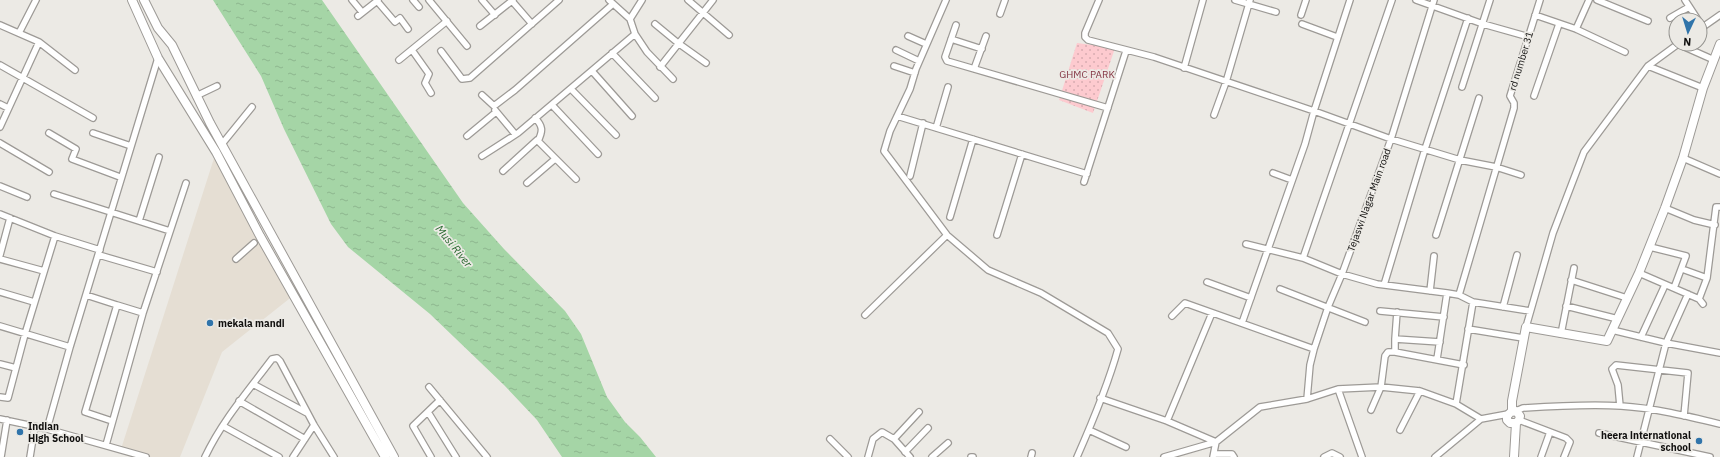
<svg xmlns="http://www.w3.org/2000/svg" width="1720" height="457" font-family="'IBM Plex Sans',sans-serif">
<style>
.built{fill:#e5ded3}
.grass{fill:url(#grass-dots)}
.water{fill:url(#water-ripples)}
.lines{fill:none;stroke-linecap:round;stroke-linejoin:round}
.street-casing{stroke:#9d9a96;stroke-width:8}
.secondary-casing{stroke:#9d9a96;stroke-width:10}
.street{stroke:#fff;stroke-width:5.5}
.secondary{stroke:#fff;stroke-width:8}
.poi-dot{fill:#3074aa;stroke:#eceae5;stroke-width:1.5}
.labels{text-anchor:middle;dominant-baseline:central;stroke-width:3.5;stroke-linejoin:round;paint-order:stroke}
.street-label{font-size:10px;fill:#11100f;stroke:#eceae5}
.park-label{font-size:10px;fill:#833241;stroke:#eceae5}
.poi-label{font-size:10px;font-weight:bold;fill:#11100f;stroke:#eceae5;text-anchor:start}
.water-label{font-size:11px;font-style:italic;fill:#25662c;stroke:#eceae5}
</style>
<defs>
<pattern id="grass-dots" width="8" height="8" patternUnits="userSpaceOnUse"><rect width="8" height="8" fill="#fdcacf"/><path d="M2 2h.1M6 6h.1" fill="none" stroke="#d8acb1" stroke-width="1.8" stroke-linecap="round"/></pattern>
<pattern id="water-ripples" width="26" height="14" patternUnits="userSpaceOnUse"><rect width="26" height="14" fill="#a5d5a6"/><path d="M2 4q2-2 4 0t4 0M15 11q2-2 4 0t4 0" fill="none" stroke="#8db68e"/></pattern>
</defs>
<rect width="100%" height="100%" fill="#eceae5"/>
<path class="built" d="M 216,152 L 294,295 L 222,352 L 180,457 L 151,457 L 121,449 Z"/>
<path class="grass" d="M 1077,43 L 1115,48 L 1093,113 L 1059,100 Z"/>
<path class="water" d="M 213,0 L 322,0 L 463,203 L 504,249 L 565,311 L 581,334 L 607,397 L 625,422 L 640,437 L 656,457 L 562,457 L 537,420 L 504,385 L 430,314 L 348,247 L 331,224 L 284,129 L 261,76 Z"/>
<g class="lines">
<defs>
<path id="street" d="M 352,0 L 362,12
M 378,0 L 377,1 L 395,22 L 400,18 L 408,29
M 413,0 L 419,7
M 429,0 L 467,46
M 482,0 L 495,15
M 609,0 L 630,19 L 635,34 L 647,52 L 673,79
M 688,0 L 729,35
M 946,0 L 916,69 L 910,89 L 890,131 L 884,151 L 947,235 L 988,270 L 1041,293 L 1108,333 L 1118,349 C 1108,385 1092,423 1077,457
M 1099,0 L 1085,33 L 1085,37 L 1088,40 L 1154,57 L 1314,111 L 1391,139 L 1460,160 L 1496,167 L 1521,175
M 1235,0 L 1276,12
M 1416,0 L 1483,24 L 1529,37
M 1597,0 L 1648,21
M 1685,0 L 1698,20
M 512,1 L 532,24
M 1000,14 L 1005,0
M 1301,15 L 1306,0
M 1535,15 L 1576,29 L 1625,52
M 358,16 L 377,1
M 1670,18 L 1689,7
M 630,19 L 642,0
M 655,24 L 678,43 L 706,63
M 1302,24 L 1337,37
M 0,25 L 39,42 L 75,70
M 956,25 L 945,57 L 947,61 L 1108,108
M 480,26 L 513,0
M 1576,29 L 1589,0
M 1700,29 L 1720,15
M 19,33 L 36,0
M 908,36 L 926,44
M 951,39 L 982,49
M 1678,44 L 1714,60
M 412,50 L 429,74 L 425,83 L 431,93
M 896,50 L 919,61
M 441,51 L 462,79 L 470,78 L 559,0
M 612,53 L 655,98
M 399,60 L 447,21
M 0,65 L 93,118
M 894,66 L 915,73
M 1648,66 L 1703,88
M 660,67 L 713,0
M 1184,68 L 1203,0
M 974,69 L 986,36
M 592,71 L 632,116
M 1462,87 L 1490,0
M 571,89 L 616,135
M 482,95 L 494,106 L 515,90 L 613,4
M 196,96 L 217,86
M 1534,96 L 1559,24
M 0,104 L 8,108
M 552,105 L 598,154
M 495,110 L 515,134
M 1214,115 L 1226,82 L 1250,0
M 897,116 L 1087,174
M 535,118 C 543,126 543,131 538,141
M 0,127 L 39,42
M 936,128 L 948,87
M 49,133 L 76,149 L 72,159 L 120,177
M 93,133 L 131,146
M 467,136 L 496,112
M 0,143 L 49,172
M 222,144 L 252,107
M 482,156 L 518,133 L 635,34
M 1683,158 L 1720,174
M 503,171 L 537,140 L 576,179
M 1273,173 L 1292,180
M 910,176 L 923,123
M 1084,182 L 1126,51
M 527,183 L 555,159
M 0,186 L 27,197
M 54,194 L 170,231
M 1665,208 L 1694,220 L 1715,225
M 0,214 L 55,236 L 100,250
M 950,217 L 973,139
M 139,221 L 159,157
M 997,235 L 1022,154
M 1436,235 L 1479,98
M 1246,244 L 1303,258 L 1342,274 L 1377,284 L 1447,293 L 1459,295 L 1473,302 L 1530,311
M 1650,247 L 1686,256 L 1674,288
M 0,255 L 10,218
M 99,255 L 157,272
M 1303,258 L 1392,0
M 0,259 L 44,271
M 236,259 L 254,243
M 1682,269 L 1707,278
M 1639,273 L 1699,299 L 1703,304
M 1571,280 L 1627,298
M 1207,282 L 1251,298
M 1384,285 L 1425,149 L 1468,18
M 1280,289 L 1365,322
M 1430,291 L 1434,256
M 0,292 L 34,302
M 86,295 L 117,305 L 85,412 L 112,421
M 1459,295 L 1514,108 L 1514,103 L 1510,96 L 1540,0
M 1699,299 L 1707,278 L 1716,207 L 1720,207
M 117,305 L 143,313
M 1566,306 L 1618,319
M 1503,307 L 1517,255
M 1380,311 L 1444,317
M 1397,312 L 1395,339 L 1440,342
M 865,315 L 947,235
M 1172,316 L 1185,303 L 1314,349
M 1242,323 L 1305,144 L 1314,111 L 1350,0
M 0,326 L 70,347
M 1526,327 L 1553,233 L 1584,152 L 1648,66 L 1678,44
M 1468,329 L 1523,338
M 1612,330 L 1666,343 L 1720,353
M 1561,334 L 1574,268
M 1641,337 L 1665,285
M 1395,339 L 1395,352 L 1464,365
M 1437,359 L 1447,293
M 0,364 L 16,368
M 253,384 L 307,413
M 429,387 L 487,457
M 1338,389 L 1362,457
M 0,397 L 8,398 L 25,334 L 55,236
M 1100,398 L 1167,421 L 1216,442 L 1213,457
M 1307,399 L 1310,365 L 1314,349 L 1328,307 L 1342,274 L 1391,139 L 1434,0
M 239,401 L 305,439
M 1456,404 L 1473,302
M 1620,406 L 1618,385 L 1612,369 L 1616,365 L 1688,373 L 1684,416
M 1371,410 L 1381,387 L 1385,356 L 1388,352 L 1395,352
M 1516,411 L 1523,408 C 1555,406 1588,404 1621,406 C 1654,408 1687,416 1720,424
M 428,412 L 456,457
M 0,419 L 47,429 L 146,457
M 1519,420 L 1566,438 L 1570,442 L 1564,457
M 1167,421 L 1212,313
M 223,426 L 279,457
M 47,429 L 70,347 L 158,58
M 1089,430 L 1126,447
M 1400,430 L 1420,391
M 1599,433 L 1710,457
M 830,439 L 848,457
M 894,439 L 919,412
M 106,445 L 143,313 L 186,183
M 905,452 L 928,428
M 1214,454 L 1232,454 L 1234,457
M 1,457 L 7,420
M 30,457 L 35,426
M 205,457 C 222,421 248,391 272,359 L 277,358 L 280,361 L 314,425 L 334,457
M 293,457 L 314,425
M 431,457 L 413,426 L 440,400
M 868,457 L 873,439 L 882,432 L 894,439 L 910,457
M 932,457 L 948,443
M 971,457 L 973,457
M 1031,457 L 1032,453
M 1164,457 L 1216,442 L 1260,407 L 1307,399 L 1338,389 L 1381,387 L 1420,391 L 1456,404 L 1481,419
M 1324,457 L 1332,453 L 1340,457
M 1435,457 L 1481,419 L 1508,414
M 1541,457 L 1550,432
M 1637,457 L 1666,343 L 1688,294"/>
<path id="secondary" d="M 132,0 L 158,58 L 216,152 L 260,236 L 385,457
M 144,0 L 158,28 L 172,45 L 210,123 L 394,457
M 1512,411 L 1512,401 L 1526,327 L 1607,341 L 1639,273 L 1665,208 L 1683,158 L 1703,88 L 1720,44
M 1514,457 L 1516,423 L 1519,420 L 1520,416 L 1516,411 L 1511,412 L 1507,416 L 1507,420 L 1510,423 L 1516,423"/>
</defs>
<use href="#street" class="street-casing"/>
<use href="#secondary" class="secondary-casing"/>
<use href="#street" class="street"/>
<use href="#secondary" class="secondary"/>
</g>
<g class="poi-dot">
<circle cx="210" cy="323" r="4"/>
<circle cx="20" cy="432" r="4"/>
<circle cx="1699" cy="441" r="4"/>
</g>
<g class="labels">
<g class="street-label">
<text transform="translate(1521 61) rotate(-73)">rd number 31</text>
<text transform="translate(1369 200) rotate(-70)">Tejaswi Nagar Main road</text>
</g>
<g class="park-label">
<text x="1087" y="74">GHMC PARK</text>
</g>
<g class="poi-label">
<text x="218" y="323">mekala mandi</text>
<text x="28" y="426">Indian<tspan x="28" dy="12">High School</tspan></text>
<text x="1691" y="435" text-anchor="end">heera international<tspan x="1691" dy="12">school</tspan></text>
</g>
<g class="water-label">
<text transform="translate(454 246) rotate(51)">Musi River</text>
</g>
</g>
<g transform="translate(1688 32) rotate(184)"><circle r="19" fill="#eceae5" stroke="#94938f"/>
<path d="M0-3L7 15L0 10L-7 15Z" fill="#3074aa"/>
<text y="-6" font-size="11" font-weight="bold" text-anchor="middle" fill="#11100f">N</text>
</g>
</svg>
